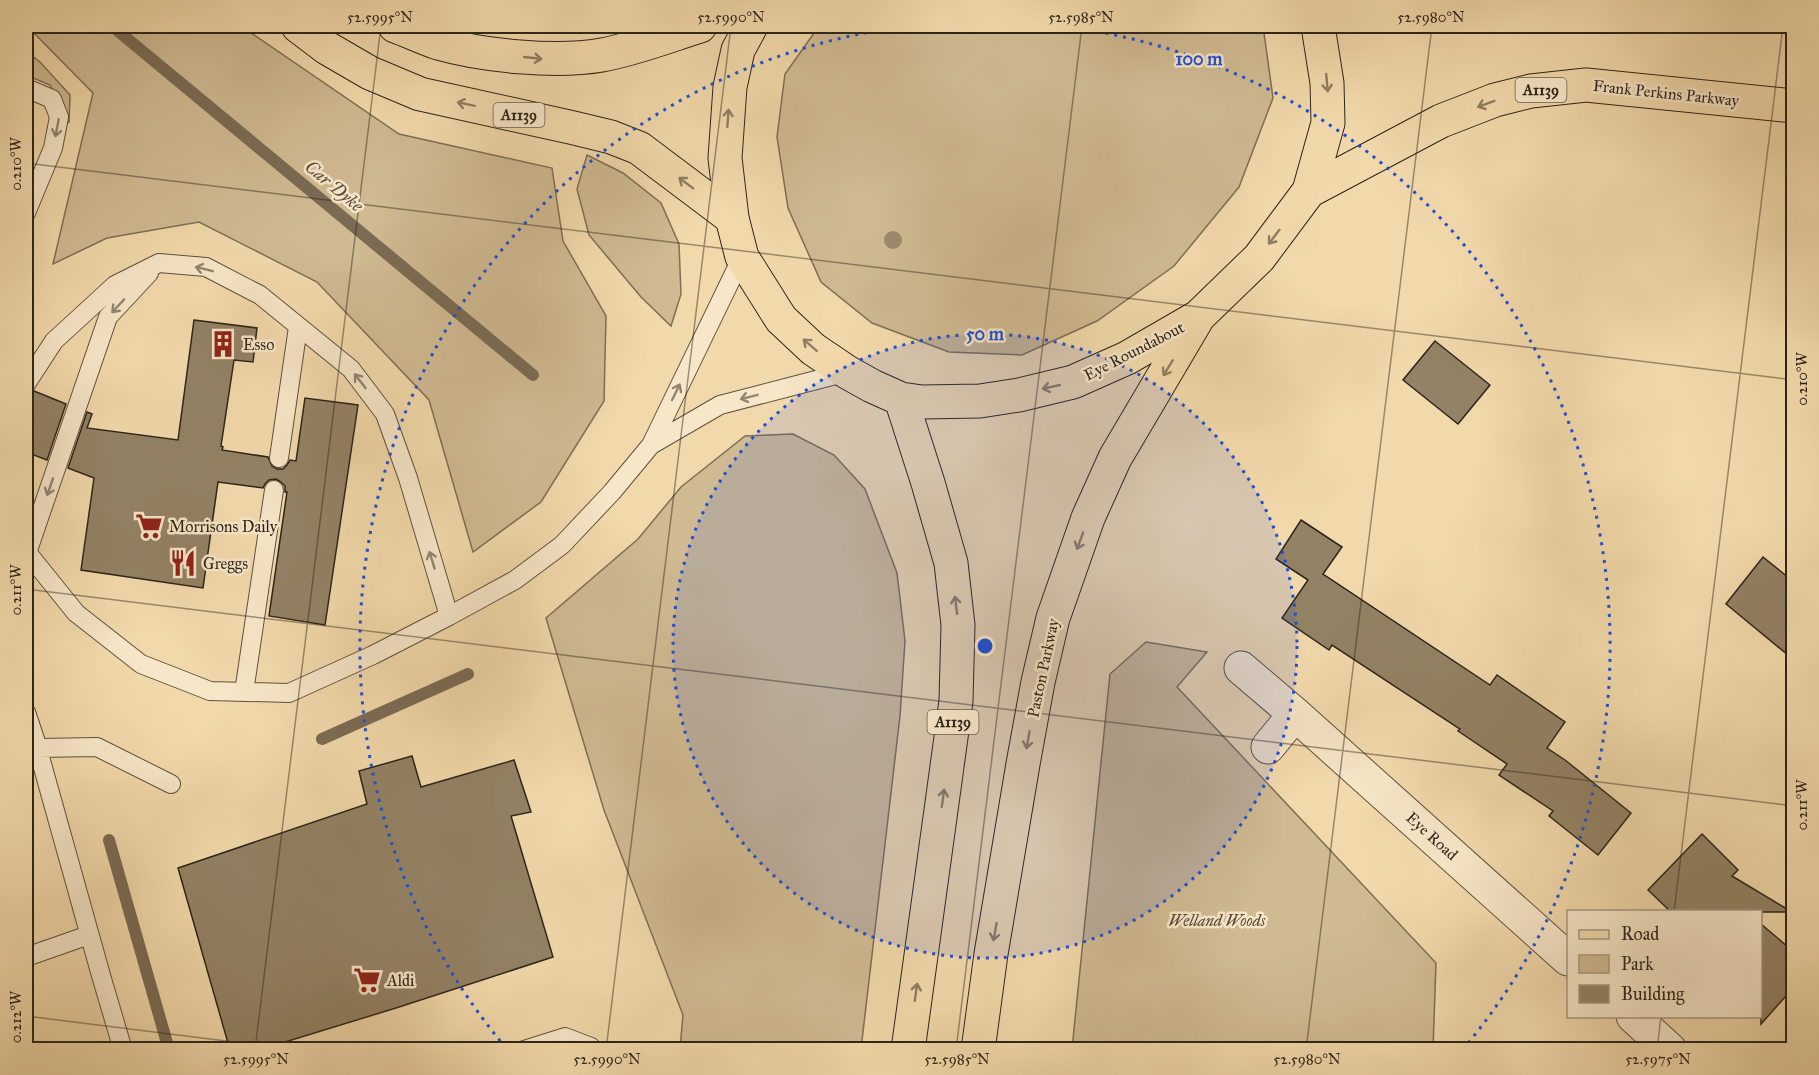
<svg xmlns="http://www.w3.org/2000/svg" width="1819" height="1075" font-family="'IM FELL Great Primer',serif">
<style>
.green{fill:#d0ba92;stroke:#7e6f56;stroke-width:1.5}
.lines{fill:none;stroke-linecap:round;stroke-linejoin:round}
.stream{stroke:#7b6b54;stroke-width:12}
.building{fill:#938265;stroke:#2c241a;stroke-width:1.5}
.lane-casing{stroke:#5e513e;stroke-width:20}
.street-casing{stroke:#5e513e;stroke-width:35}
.primary-casing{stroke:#2c241a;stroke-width:35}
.highway-casing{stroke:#2c241a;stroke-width:35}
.lane{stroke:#f7e6c8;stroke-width:18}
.street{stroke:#f7e6c8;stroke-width:33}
.primary{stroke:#f2d9ab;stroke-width:33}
.highway{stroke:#f2d9ab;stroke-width:33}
.tree{fill:#9c8a6c}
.oneway{stroke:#8f7e62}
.oneway2{stroke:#928571}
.ticks{fill:none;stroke:#2c241a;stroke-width:1.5;stroke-opacity:0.45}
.ring{fill:none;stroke:#1d4ed8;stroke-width:3;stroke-dasharray:3 6}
.labels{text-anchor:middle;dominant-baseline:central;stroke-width:5;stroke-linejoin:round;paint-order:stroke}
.shield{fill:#f7e6c8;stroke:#695e4e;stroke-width:1.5}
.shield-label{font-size:15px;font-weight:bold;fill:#2c241a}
.street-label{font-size:16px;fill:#2c241a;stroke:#f7e6c8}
.poi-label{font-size:16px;fill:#2c241a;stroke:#f7e6c8;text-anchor:start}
.park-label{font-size:16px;font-style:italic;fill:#554a38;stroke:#f7e6c8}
.water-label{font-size:18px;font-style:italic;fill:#5a4e3c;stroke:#f7e6c8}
.centre{fill:#1d4ed8;stroke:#f7e6c8;stroke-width:3}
.ring-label{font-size:18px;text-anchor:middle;font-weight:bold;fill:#1d4ed8;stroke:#f7e6c8;stroke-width:5;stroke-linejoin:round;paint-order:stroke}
.neatline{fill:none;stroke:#2c241a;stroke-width:2}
.ticks-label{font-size:15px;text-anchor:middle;fill:#2c241a}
</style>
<rect width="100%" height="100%" fill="#f2d9ab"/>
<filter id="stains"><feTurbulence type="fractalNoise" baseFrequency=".00333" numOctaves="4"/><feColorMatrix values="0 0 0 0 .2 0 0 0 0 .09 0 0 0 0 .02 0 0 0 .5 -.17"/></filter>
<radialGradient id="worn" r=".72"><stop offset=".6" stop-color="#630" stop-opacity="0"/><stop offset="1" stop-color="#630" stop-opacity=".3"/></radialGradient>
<path class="green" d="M 27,26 L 241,26 L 399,134 L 552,168 L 563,241 L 606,316 L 604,401 L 541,502 L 473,552 L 429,400 L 317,282 L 199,222 L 107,238 L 53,264 L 93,93 Z
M 819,26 L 1263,26 L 1273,98 L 1239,187 L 1174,266 L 1097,321 L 1022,355 L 949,352 L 872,323 L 821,282 L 788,208 L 777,137 L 785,74 Z
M 26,51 L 40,62 L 70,95 L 69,123 L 50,85 L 26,75 Z
M 587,155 L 623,173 L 661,203 L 679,244 L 681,294 L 671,326 L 641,297 L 589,235 L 577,189 Z
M 793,434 L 834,455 L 865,489 L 897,573 L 905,641 L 900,716 L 861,1049 L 680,1049 L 683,1015 L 604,810 L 546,618 L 638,539 L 681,487 L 745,436 Z
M 1146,642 L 1207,652 L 1177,687 L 1436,963 L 1433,1049 L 1072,1049 L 1110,674 Z"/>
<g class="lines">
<path class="stream" d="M 112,26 L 533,375
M 322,739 L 468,674
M 109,840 L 169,1050"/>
</g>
<path class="building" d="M 194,320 L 257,328 L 253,362 L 234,360 L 221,446 L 223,447 L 222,450 L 268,457 L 272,466 L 277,469 L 283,469 L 287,465 L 290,460 L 296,461 L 305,398 L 358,405 L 325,625 L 269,616 L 287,492 L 285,492 L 285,486 L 281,482 L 276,479 L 269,480 L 265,484 L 263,488 L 218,482 L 203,588 L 81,570 L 94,478 L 68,468 L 87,412 L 92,414 L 87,428 L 178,440 Z
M 1435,341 L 1490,385 L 1458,424 L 1403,380 Z
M 34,391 L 66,404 L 47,460 L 26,452 L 26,409 Z
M 1301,520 L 1342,547 L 1323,574 L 1490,685 L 1497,675 L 1565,722 L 1547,748 L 1565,760 L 1631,813 L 1598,855 L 1549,816 L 1553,811 L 1499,775 L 1507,764 L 1458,731 L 1460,729 L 1332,645 L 1329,650 L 1282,618 L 1308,580 L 1276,559 Z
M 1763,557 L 1794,582 L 1794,660 L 1726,604 Z
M 412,756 L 421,787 L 514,760 L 531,812 L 511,816 L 553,957 L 396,1008 L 259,1050 L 230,1050 L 178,868 L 367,804 L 359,771 Z
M 1702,834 L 1738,870 L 1732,876 L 1792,912 L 1671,912 L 1648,890 Z
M 1761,924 L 1794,952 L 1794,987 L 1761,1024 Z"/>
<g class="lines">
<defs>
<path id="lane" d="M 26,88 L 52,99 L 59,117 L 53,148 L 26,213
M 26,384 L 54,341 L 115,285 L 159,263 L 206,267 L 260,295 L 351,369 L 385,414 L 408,478 L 449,616
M 651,445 L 720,405 L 847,372
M 279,458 L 298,327
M 26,551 L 76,613 L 141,664 L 210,691 L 289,693 L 373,655 L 449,616 L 515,580 L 562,545 L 612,492 L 651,445 L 742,257
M 27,553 L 108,317 L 149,273
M 244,692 L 274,490
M 26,712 L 35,739 L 102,979 L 123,1050
M 37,748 L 97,747 L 171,784
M 26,957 L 89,935
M 524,1050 L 565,1037 L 591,1047 L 592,1050"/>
<path id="street" d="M 1241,668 L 1295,714 L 1568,959
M 1268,747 L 1295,714
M 1633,1016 L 1670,1050"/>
<path id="primary" d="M 298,26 L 327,48 L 370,73 L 420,94 L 574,128 L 611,137 L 639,148 L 732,218
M 395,26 C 409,31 423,38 438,43 C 483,56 556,63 602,55 C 635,49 668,36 700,26"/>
<path id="highway" d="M 751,26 L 738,50 L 730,87 L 725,158 L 732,218 L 742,257 L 781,319 L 813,349 L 847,372 L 872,386 L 901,399 L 922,402 L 980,401 L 1019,395 L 1073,382 L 1127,358 L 1198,317 L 1259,258 L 1309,191 L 1328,123 L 1327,83 L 1318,26
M 1309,191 L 1441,121 L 1495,100 L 1531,91 L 1586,85 L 1794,106
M 901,399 L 928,483 L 951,563 L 958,625 L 956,701 L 908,1050
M 978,1050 L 991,954 L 1023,764 L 1038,682 L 1053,618 L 1088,518 L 1115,458 L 1197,319"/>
</defs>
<use href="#lane" class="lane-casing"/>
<use href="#street" class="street-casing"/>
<use href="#primary" class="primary-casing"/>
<use href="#highway" class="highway-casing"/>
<use href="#lane" class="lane"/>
<use href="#street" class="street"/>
<use href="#primary" class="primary"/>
<use href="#highway" class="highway"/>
</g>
<circle class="tree" cx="893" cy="240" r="9"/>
<defs><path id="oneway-shaft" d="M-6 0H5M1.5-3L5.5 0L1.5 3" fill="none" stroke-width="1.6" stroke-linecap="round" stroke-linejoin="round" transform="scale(1.5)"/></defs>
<g class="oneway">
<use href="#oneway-shaft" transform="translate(533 58) rotate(6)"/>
<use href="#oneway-shaft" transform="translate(1327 83) rotate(85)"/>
<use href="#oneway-shaft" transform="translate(466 104) rotate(-168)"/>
<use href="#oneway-shaft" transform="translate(1486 104) rotate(159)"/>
<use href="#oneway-shaft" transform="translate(728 118) rotate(-86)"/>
<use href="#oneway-shaft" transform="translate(686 183) rotate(-143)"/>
<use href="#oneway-shaft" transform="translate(1274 237) rotate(127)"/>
<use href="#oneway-shaft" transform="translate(810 345) rotate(-139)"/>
<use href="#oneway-shaft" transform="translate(1168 368) rotate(121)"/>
<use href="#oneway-shaft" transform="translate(1051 387) rotate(167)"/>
<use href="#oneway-shaft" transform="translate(1080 541) rotate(110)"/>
<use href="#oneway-shaft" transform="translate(956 605) rotate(-97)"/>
<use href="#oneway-shaft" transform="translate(1028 740) rotate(100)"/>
<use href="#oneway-shaft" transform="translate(943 798) rotate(-82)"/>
<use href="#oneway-shaft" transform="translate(995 932) rotate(100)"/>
<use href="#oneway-shaft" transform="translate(916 992) rotate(-82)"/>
</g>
<g class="oneway2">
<use href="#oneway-shaft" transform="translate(57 128) rotate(101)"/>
<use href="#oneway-shaft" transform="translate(204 269) rotate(-166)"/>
<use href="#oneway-shaft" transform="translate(118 306) rotate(133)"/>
<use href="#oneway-shaft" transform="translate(360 381) rotate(-128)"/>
<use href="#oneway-shaft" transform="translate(676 392) rotate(-64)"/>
<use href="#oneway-shaft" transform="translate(749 397) rotate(166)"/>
<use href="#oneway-shaft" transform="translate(50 487) rotate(109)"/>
<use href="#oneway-shaft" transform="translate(432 560) rotate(-107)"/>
</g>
<path class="ticks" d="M 26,68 L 31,26M 26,163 L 1794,380M 26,589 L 1794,806M 1674,912 L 1783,26M 26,1016 L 299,1050M 255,1050 L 381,26M 606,1050 L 731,26M 956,1050 L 1082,26M 1306,1050 L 1432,26M 1657,1050 L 1661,1016"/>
<circle cx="985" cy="646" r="312" fill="#1d4ed8" fill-opacity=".12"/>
<g class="ring">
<circle cx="985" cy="646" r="312"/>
<path d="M506 1048A625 625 0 0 1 909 26M1061 26A625 625 0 0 1 1464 1048"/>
</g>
<defs>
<symbol id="building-bare" viewBox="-9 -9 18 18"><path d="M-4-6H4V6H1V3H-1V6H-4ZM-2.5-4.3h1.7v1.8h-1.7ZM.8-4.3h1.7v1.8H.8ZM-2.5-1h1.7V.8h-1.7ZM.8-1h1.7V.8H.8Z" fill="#8f2418" stroke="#f7e6c8" stroke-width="2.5" paint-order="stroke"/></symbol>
<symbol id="supermarket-bare" viewBox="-9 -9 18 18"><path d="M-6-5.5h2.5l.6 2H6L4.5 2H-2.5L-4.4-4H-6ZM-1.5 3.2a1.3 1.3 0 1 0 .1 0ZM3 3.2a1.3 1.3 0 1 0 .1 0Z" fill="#8f2418" stroke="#f7e6c8" stroke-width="2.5" paint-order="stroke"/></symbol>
<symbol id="restaurant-bare" viewBox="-9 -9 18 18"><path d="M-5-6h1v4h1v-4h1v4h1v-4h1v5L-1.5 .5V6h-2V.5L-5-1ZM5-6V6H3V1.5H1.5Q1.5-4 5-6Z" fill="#8f2418" stroke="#f7e6c8" stroke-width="2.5" paint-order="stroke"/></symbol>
</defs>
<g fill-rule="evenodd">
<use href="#building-bare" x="204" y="325" width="38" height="38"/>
<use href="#supermarket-bare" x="130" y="507" width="38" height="38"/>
<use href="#restaurant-bare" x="164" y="544" width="38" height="38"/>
<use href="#supermarket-bare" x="348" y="961" width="38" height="38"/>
</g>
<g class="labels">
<g class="shield">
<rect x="1515.5" y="78" width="51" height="24" rx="4.5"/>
<rect x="493.5" y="103" width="51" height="24" rx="4.5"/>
<rect x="927.5" y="710" width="51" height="24" rx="4.5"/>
</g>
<g class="shield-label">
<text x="1541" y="90">A1139</text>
<text x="519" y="115">A1139</text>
<text x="953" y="722">A1139</text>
</g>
<g class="street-label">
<text transform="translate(1666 93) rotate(6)">Frank Perkins Parkway</text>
<text transform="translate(1134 351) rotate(-27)">Eye Roundabout</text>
<text transform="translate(1043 668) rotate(-78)">Paston Parkway</text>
<text transform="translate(1432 836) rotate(42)">Eye Road</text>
</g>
<g class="poi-label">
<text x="243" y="344">Esso</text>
<text x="169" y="526">Morrisons Daily</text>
<text x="203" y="563">Greggs</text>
<text x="387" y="980">Aldi</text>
</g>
<g class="park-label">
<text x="1217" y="920">Welland Woods</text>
</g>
<g class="water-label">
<text transform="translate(334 186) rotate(40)">Car Dyke</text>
</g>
</g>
<circle cx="985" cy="646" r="9" class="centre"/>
<g class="ring-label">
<text x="1199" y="65">100 m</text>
<text x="985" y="340">50 m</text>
</g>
<rect width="1819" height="1075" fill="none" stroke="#f2d9ab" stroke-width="66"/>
<rect x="1567" y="910" width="195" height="108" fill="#f7e6c8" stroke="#a69882" stroke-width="1.5"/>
<rect x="1579" y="930" width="30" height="9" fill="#f2d9ab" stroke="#a69882" stroke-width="1.5"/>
<text x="1621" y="940" font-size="18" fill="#2c241a">Road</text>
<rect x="1579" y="955" width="30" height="18" fill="#d0ba92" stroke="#a69882" stroke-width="1.5"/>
<text x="1621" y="970" font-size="18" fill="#2c241a">Park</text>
<rect x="1579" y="985" width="30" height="18" fill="#938265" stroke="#a69882" stroke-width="1.5"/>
<text x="1621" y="1000" font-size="18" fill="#2c241a">Building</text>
<rect x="33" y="33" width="1753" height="1009" class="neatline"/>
<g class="ticks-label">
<text x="380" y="22">52.5995°N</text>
<text x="731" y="22">52.5990°N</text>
<text x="1081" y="22">52.5985°N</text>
<text x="1431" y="22">52.5980°N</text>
<text transform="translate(16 164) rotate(-90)" y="5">0.210°W</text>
<text transform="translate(1802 379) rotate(-90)" y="5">0.210°W</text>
<text transform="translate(16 590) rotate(-90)" y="5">0.211°W</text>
<text transform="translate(1802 805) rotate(-90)" y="5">0.211°W</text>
<text transform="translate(16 1017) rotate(-90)" y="5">0.212°W</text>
<text x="256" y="1064">52.5995°N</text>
<text x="607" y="1064">52.5990°N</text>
<text x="957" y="1064">52.5985°N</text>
<text x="1307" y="1064">52.5980°N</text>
<text x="1658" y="1064">52.5975°N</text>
</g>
<rect width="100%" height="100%" filter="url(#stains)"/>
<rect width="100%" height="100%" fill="url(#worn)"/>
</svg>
